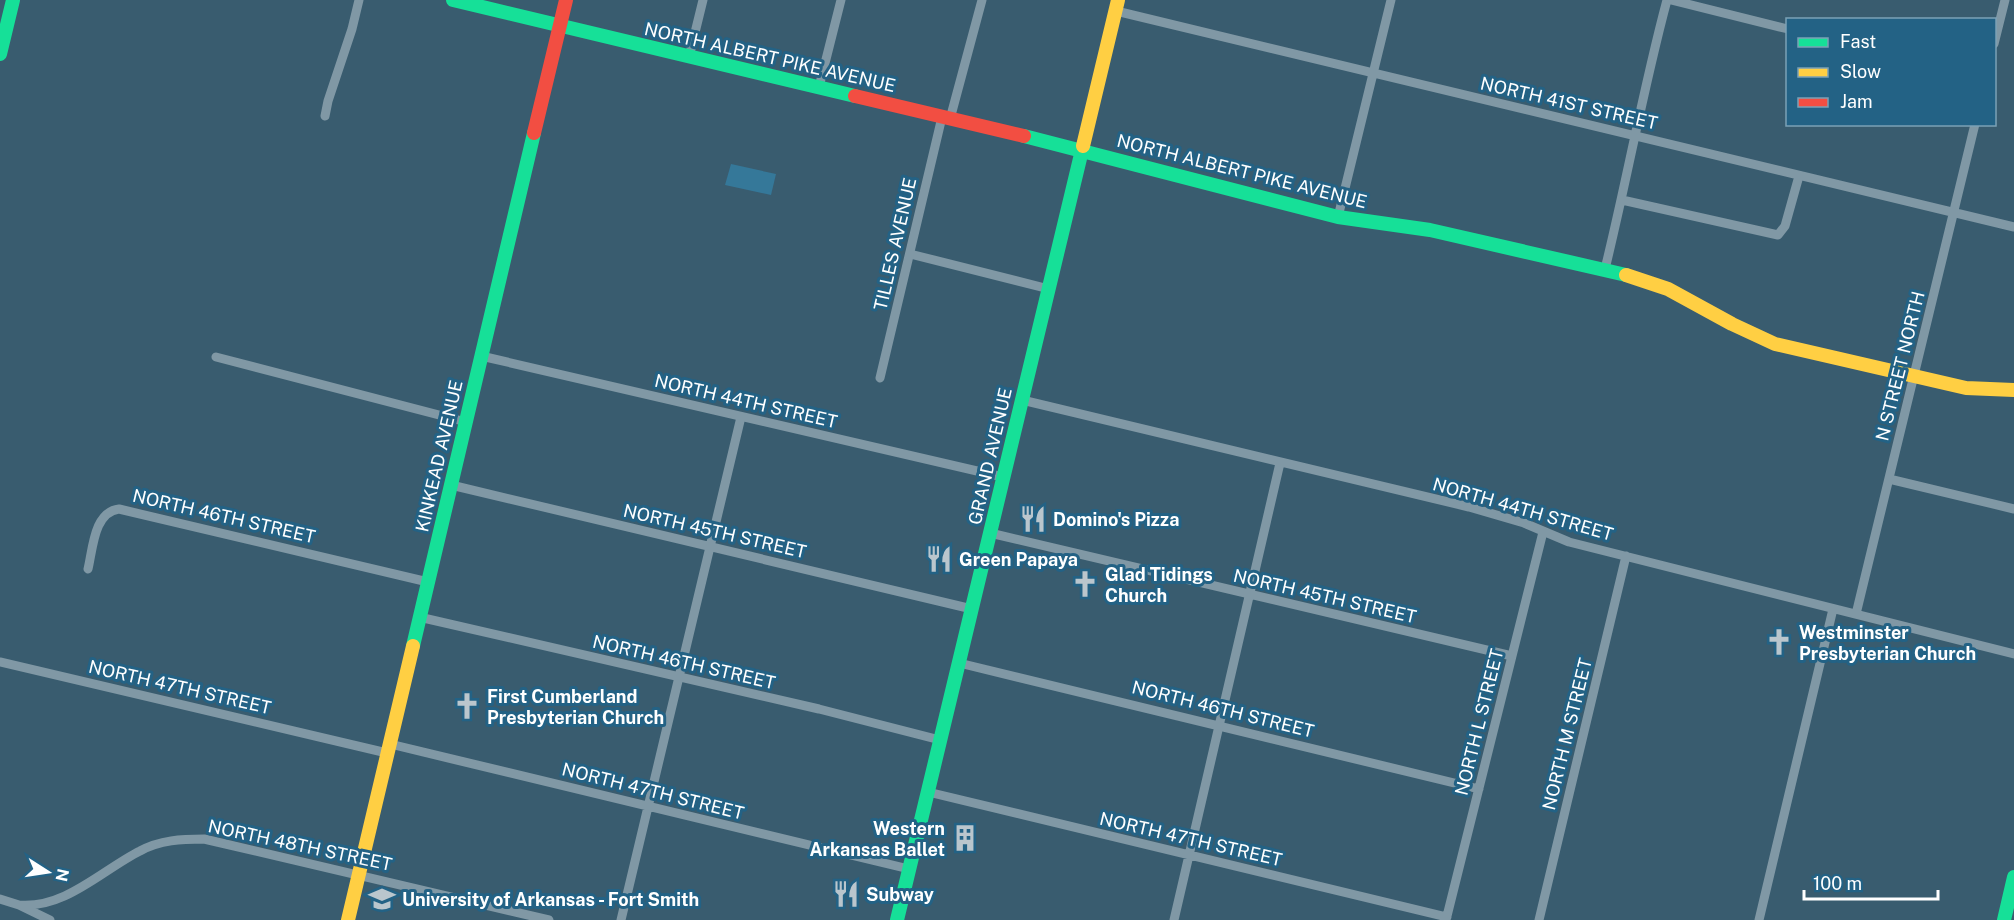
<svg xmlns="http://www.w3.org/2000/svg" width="2014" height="920" font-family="'Public Sans',sans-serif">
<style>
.green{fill:#357899}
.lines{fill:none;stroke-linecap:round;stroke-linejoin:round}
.street{stroke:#8098a5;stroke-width:9}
.fast{stroke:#16e098;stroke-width:14}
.slow{stroke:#ffcf43;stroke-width:14}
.jam{stroke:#f24e42;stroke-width:14}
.labels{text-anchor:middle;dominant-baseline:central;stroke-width:6;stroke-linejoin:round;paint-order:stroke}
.street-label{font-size:18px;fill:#fff;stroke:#236285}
.poi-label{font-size:18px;font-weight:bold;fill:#fff;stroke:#236285;text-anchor:start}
</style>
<rect width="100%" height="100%" fill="#395c6f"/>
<path class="green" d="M 731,164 L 776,174 L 771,195 L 725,185 Z"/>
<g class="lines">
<path class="street" d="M 1671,0 L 1788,29
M 1116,11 L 2014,227
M 1994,44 L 2005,0
M 689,57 L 703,0
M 819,87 L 841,0
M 325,116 L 328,101 L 352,29 L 359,0
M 950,119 L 982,0
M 1622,200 L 1778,235 L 1785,226 L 1799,176
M 1338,217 L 1391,0
M 910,254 L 1049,289
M 1605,269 C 1627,180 1643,89 1667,0
M 481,356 L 1003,477
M 216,357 L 466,422
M 880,378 L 942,117
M 1022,400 L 1469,507 L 1524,523 L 1569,542 L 2014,654
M 1889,479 L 2014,509
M 451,485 L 972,609
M 990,533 L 1512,656
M 88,569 C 93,548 94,512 119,509 L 428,582
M 1856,614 L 1975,124
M 419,617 L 819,709 L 940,740
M 0,662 L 387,753
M 959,663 L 1479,789
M 390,744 L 909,869
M 928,792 L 1447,917
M 0,899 L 19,905 L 50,920
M 19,905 C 65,909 102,870 140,851 C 160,840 182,839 204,839 L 549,920
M 621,920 L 741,417
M 1174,920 L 1280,463
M 1446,920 L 1543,532
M 1539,920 L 1626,556
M 1759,920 L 1833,609"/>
<path class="fast" d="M 453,0 L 855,96
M 0,54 L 13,0
M 1024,136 L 1338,217 L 1430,230 L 1626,275
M 413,646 L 534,133
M 897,920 L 1083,146
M 2004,920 L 2014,877"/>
<path class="slow" d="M 1083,146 L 1118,0
M 1626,275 L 1668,289 L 1732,324 L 1775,344 L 1966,388 L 2014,390
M 348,920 L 413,646"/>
<path class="jam" d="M 855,96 L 1024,136
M 534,133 L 566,0"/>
</g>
<defs>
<symbol id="restaurant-bare" viewBox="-9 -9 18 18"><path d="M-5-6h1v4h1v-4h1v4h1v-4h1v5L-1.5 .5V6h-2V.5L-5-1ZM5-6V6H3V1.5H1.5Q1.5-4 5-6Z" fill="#bac6cd" stroke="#236285" stroke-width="2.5" paint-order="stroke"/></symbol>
<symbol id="church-bare" viewBox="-9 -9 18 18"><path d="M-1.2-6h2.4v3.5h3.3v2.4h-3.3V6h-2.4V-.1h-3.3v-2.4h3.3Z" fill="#bac6cd" stroke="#236285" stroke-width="2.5" paint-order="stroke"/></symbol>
<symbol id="building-bare" viewBox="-9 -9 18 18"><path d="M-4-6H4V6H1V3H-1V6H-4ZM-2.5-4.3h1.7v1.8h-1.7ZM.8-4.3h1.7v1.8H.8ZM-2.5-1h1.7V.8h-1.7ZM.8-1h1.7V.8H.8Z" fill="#bac6cd" stroke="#236285" stroke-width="2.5" paint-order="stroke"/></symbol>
<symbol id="university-bare" viewBox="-9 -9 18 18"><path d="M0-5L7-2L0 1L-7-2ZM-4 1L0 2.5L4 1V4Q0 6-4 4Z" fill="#bac6cd" stroke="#236285" stroke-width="2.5" paint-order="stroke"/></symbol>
</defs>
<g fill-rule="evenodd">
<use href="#restaurant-bare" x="1014" y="500" width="38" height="38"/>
<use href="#restaurant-bare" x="920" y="540" width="38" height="38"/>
<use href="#church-bare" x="1066" y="565" width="38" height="38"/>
<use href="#church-bare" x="1760" y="623" width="38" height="38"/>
<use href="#church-bare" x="448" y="687" width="38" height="38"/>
<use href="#building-bare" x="946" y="819" width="38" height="38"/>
<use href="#restaurant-bare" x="827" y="875" width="38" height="38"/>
<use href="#university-bare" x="363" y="880" width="38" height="38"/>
</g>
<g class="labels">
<g class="street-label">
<text transform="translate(770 57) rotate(13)">NORTH ALBERT PIKE AVENUE</text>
<text transform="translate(1569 103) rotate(13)">NORTH 41ST STREET</text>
<text transform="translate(1242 171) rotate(14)">NORTH ALBERT PIKE AVENUE</text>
<text transform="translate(895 244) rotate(-77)">TILLES AVENUE</text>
<text transform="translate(1900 366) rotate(-76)">N STREET NORTH</text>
<text transform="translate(746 401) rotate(13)">NORTH 44TH STREET</text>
<text transform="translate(439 456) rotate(-77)">KINKEAD AVENUE</text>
<text transform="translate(990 456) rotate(-77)">GRAND AVENUE</text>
<text transform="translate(1523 509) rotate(16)">NORTH 44TH STREET</text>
<text transform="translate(224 516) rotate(13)">NORTH 46TH STREET</text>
<text transform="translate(715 531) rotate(13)">NORTH 45TH STREET</text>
<text transform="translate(1325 596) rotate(13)">NORTH 45TH STREET</text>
<text transform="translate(684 662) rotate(13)">NORTH 46TH STREET</text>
<text transform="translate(180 687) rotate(13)">NORTH 47TH STREET</text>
<text transform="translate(1223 709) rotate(14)">NORTH 46TH STREET</text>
<text transform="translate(1479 722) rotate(-76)">NORTH L STREET</text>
<text transform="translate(1567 734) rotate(-76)">NORTH M STREET</text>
<text transform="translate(653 791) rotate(14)">NORTH 47TH STREET</text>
<text transform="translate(1191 839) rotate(13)">NORTH 47TH STREET</text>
<text transform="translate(300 845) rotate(12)">NORTH 48TH STREET</text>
</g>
<g class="poi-label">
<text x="1053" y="519">Domino's Pizza</text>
<text x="959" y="559">Green Papaya</text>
<text x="1105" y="574">Glad Tidings<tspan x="1105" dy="21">Church</tspan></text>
<text x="1799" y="632">Westminster<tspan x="1799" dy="21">Presbyterian Church</tspan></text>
<text x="487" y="696">First Cumberland<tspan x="487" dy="21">Presbyterian Church</tspan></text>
<text x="945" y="828" text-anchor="end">Western<tspan x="945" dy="21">Arkansas Ballet</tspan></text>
<text x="866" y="894">Subway</text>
<text x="402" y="899">University of Arkansas - Fort Smith</text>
</g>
</g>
<rect x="1786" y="18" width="210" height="108" fill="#236285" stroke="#7ba1b6" stroke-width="1.5"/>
<rect x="1798" y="38" width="30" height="9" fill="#16e098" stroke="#7ba1b6" stroke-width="1.5"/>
<text x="1840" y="48" font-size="18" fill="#ffffff">Fast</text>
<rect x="1798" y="68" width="30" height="9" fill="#ffcf43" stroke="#7ba1b6" stroke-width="1.5"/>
<text x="1840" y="78" font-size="18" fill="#ffffff">Slow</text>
<rect x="1798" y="98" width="30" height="9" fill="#f24e42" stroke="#7ba1b6" stroke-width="1.5"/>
<text x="1840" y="108" font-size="18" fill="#ffffff">Jam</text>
<g transform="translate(48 872) rotate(102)" stroke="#236285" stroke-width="4.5" paint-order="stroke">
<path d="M0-4.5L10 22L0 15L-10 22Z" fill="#ffffff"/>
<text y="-9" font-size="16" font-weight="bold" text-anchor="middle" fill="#ffffff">N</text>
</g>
<path d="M1804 890v9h134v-9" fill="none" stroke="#ffffff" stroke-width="3"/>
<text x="1813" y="890" font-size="18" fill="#ffffff" stroke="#236285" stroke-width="4.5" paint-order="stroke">100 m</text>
</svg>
